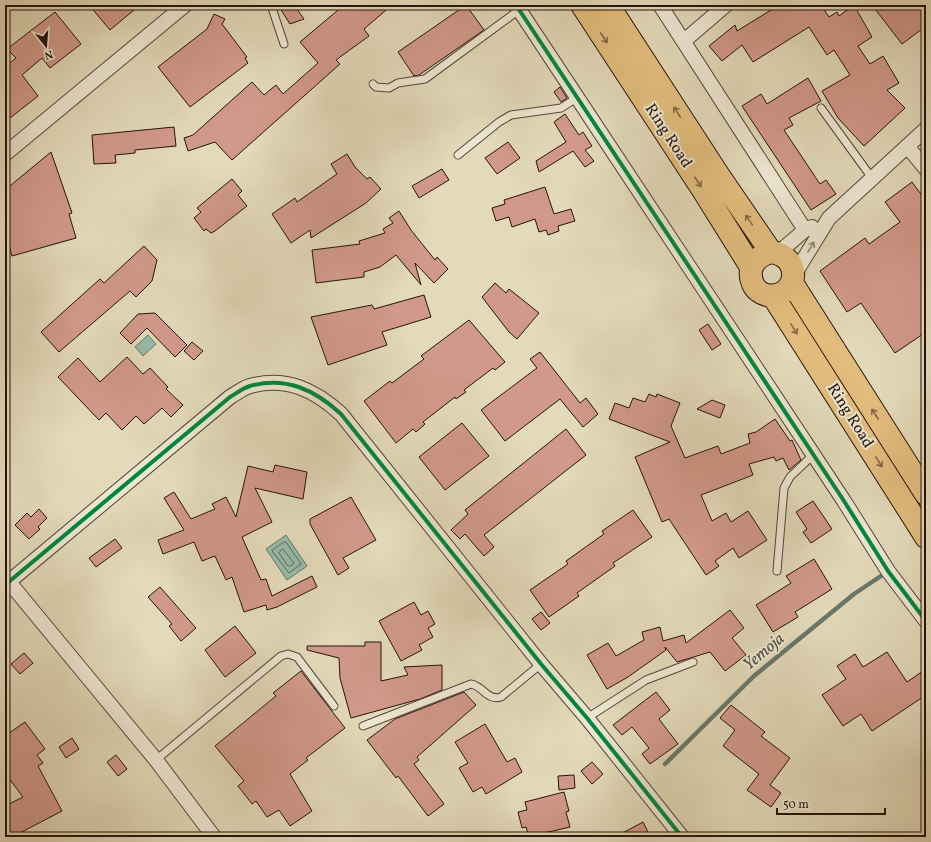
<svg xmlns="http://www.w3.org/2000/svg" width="931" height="842" font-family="Vollkorn,serif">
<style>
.water{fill:#96bbaa;stroke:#69786b}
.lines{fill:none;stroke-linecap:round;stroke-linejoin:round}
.shore{stroke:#5e675b;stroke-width:1}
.stream{stroke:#69786b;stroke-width:4.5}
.building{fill:#d1998a;stroke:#25130c}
.lane-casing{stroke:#544538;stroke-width:9}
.street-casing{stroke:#544538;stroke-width:16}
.primary-casing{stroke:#25130c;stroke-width:24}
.lane{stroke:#ede7d2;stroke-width:7}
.street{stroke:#ede7d2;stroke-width:14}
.primary{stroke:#e2bd7d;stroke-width:22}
.cycleway-casing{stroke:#ede7d2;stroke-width:6}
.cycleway{stroke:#00873e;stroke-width:4}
.oneway{stroke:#846844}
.oneway2{stroke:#938879}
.labels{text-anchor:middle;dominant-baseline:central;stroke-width:4;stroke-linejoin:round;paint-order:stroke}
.street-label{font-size:16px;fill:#25130c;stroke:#ede7d2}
.water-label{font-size:17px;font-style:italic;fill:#4d4e43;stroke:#ede7d2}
</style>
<rect width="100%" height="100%" fill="#e3daba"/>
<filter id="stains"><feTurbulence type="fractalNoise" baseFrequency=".005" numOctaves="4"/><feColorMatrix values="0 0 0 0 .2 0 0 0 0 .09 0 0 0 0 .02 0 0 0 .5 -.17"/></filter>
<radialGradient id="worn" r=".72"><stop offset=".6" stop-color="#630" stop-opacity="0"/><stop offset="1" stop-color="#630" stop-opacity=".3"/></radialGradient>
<path class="water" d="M 148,335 L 156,344 L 143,356 L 135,347 Z
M 286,535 L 307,566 L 287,580 L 266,549 Z"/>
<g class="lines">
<path class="shore" d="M 284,542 L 286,542 L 301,564 L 289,573 L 272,551 Z
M 283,549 L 294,563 L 291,566 L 288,566 L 279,553 Z"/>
<path class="stream" d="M 665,764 L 754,676 L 854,594 L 887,572"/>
</g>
<path class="building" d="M 89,5 L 140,5 L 110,30 Z
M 278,5 L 294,5 L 304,19 L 290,24 Z
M 344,5 L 392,5 L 364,29 L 369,36 L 336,60 L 340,64 L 232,160 L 215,142 L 188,151 L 184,138 L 193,135 L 252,82 L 264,95 L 276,85 L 283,94 L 318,63 L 300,42 Z
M 466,5 L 484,30 L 419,75 L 414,76 L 398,52 Z
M 779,5 L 821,5 L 829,17 L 837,12 L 839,16 L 854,5 L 872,37 L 858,46 L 870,64 L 883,56 L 899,83 L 887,90 L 905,108 L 864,146 L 838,118 L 822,91 L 850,75 L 834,50 L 827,55 L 809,27 L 753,62 L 742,45 L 722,61 L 709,46 L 735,25 L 737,31 Z
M 872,5 L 926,5 L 926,26 L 902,44 Z
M 55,12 L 81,44 L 50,68 L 42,58 L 22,75 L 38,96 L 10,118 L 5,112 L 5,67 L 16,58 L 7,49 Z
M 214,14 L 225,19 L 222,24 L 247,57 L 245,58 L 248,63 L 190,107 L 158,67 L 207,29 Z
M 808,78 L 821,101 L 789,118 L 793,125 L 784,130 L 820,184 L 826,180 L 836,194 L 811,210 L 742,106 L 761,94 L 767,104 Z
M 560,87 L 567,98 L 561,102 L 554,92 Z
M 565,114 L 579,135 L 583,132 L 592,146 L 585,150 L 594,161 L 585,167 L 573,151 L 539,172 L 536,161 L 566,142 L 554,122 Z
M 174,127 L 176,146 L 135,150 L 135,153 L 115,155 L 116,163 L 94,164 L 92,135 Z
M 508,142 L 520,158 L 497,174 L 485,158 Z
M 51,152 L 72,213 L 69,214 L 76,238 L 12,256 L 5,232 L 5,190 Z
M 347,154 L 355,167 L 367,179 L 370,177 L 381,189 L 366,203 L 311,238 L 310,230 L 291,243 L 272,214 L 295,198 L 297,202 L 337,174 L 331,164 Z
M 442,169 L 449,180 L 419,198 L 412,186 Z
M 232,179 L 242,191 L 238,195 L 247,206 L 215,231 L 211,233 L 206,229 L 204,231 L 194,218 L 201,212 L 197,208 Z
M 912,182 L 926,201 L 926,332 L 895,353 L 861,303 L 847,312 L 820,271 L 865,238 L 869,244 L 900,222 L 885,202 Z
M 545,187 L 554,214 L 571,209 L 575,221 L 558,226 L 559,231 L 548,235 L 546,230 L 539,232 L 535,219 L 512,227 L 509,217 L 496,221 L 492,208 L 505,204 L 504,200 Z
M 399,211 L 411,230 L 435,260 L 437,257 L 448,269 L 434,283 L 415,263 L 421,285 L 396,255 L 380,267 L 364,272 L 364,277 L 316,283 L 312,250 L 360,244 L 359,241 L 385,233 L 383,229 L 393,223 L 389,218 Z
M 144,246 L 157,260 L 152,281 L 136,297 L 130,291 L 59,352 L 41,332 L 100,279 L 104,283 Z
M 495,283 L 506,293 L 509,289 L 539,313 L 517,339 L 509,332 L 482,297 Z
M 424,295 L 431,317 L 382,332 L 387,345 L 328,365 L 311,317 L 372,305 L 374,309 Z
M 155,313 L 187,345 L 175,357 L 147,328 L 131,344 L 120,333 L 138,314 Z
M 469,320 L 505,362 L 495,370 L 493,368 L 464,390 L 466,392 L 456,399 L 455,397 L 423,422 L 425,424 L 416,432 L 413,429 L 396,443 L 364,401 L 390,381 L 392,383 L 424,359 L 421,356 Z
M 708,324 L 721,344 L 712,350 L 699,330 Z
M 192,342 L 203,351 L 194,360 L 184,351 Z
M 540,352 L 580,403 L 586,398 L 598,414 L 583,427 L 560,399 L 505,441 L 481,410 L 537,368 L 530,359 Z
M 127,357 L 143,374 L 150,368 L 168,387 L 166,389 L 183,405 L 171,417 L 162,408 L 144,424 L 136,416 L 122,430 L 106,413 L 99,420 L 58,377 L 78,358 L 100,382 Z
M 649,394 L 656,397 L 657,394 L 680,403 L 671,426 L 685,458 L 718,446 L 721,454 L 750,443 L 748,434 L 756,432 L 775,419 L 790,441 L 792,440 L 801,460 L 789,470 L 783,458 L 776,461 L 774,457 L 749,464 L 753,475 L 701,495 L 712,521 L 726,513 L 731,522 L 748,511 L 767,540 L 739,558 L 733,548 L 715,561 L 719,566 L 706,575 L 669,519 L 662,522 L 635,457 L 670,442 L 609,419 L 615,403 L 629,408 L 633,398 L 645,402 Z
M 712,400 L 725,405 L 720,418 L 697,409 Z
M 462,423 L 489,456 L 445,490 L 419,457 Z
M 566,429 L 586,455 L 484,535 L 494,547 L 484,556 L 465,534 L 460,539 L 451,530 L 468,514 L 465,510 Z
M 275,465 L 307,472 L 303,499 L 255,488 L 272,522 L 242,537 L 261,580 L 266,579 L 272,596 L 312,576 L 317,587 L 277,607 L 267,610 L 266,605 L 244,612 L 232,577 L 226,580 L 215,556 L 202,561 L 194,542 L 163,554 L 158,540 L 184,530 L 164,498 L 174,492 L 191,519 L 215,509 L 212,504 L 226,497 L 236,517 L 248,466 L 273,472 Z
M 351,497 L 376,540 L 343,558 L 349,568 L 338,575 L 310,524 L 310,519 Z
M 813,501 L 832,529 L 811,543 L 803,532 L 807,529 L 796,512 Z
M 39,509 L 47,518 L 38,527 L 40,529 L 29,539 L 15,525 L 27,513 L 31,517 Z
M 633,510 L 652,537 L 613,563 L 615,566 L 577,593 L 579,596 L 549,617 L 530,590 L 568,564 L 566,561 L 604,534 L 602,531 Z
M 115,539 L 122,548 L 96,567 L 89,558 Z
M 814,559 L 832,589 L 795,612 L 798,617 L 773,632 L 756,605 L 791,583 L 786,576 Z
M 160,587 L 196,628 L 181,641 L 169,626 L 172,624 L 148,597 Z
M 414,602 L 421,615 L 428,611 L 435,624 L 428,628 L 433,637 L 419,645 L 422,650 L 401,661 L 379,621 Z
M 730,610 L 744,628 L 732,638 L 746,655 L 725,671 L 710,652 L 677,662 L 665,647 L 666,650 L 628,677 L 607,689 L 587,655 L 608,643 L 616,656 L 644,640 L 642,632 L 660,627 L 663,641 L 684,635 L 686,643 Z
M 541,612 L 550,623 L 541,630 L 532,619 Z
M 235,626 L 256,653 L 225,677 L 205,650 Z
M 365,642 L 381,642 L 381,681 L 408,675 L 404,667 L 442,665 L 442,690 L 420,699 L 351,718 L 340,678 L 339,658 L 307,650 L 307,646 L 365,646 Z
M 887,652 L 907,682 L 926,669 L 926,695 L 872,731 L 861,714 L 843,726 L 822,695 L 846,679 L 837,666 L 855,654 L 863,667 Z
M 24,653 L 33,663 L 20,674 L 11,664 Z
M 301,671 L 345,728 L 306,758 L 308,760 L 290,774 L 312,811 L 290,826 L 279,810 L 267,817 L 256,801 L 252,804 L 238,786 L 244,781 L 215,746 L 276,696 L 273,693 Z
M 464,692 L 476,705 L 417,757 L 419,760 L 414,764 L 444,804 L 428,816 L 398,776 L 396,778 L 367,740 L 395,719 Z
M 656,692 L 670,710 L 659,719 L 678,744 L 650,764 L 642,754 L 649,748 L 632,727 L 622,735 L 613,725 Z
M 731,705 L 765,732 L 761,736 L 790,758 L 770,785 L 781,793 L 771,807 L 747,790 L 759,774 L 723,746 L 735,730 L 720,718 Z
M 25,722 L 45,749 L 37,755 L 43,763 L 38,766 L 62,811 L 12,837 L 5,837 L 5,806 L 23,797 L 5,773 L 5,736 Z
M 485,724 L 507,762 L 515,758 L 522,772 L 486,794 L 482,787 L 473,792 L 459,768 L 468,763 L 455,742 Z
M 72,738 L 79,749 L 66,758 L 59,747 Z
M 116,755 L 127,769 L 118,776 L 107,762 Z
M 592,762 L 603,774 L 592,784 L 581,771 Z
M 574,775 L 575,788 L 559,790 L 558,776 Z
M 564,792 L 569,811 L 566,812 L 570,827 L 540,834 L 541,837 L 529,837 L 526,827 L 522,828 L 518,812 L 527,810 L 525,802 Z
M 643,822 L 649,834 L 642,837 L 615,837 Z"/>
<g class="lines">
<defs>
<path id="lane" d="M 271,5 L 284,44
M 373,84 L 376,87 L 389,88 L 398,83 L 425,79 L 519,10
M 821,108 L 872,178
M 458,155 L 499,122 L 511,115 L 561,108 L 578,97
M 777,571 L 784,488 L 790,477 L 813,455
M 587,718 L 646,680 L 693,662
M 363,726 L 471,684 C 483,686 487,701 501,697 L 541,664
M 156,760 L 281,656 L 288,654 L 297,657 L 334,706"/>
<path id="street" d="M 516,5 L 844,501 L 888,571 L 926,621
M 660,5 L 805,230
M 684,41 L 726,5
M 907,146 L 926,169
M 5,154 L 185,5
M 778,253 L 805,230 L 812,227
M 794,275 L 829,218 L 926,129
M 9,582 L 156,760 L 214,837
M 5,585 L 230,397 C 237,393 243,388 250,386 C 286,376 315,390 341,414 L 541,664 L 587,718 L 682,837"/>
<path id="primary" d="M 582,5 L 703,190 L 751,267
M 608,5 L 719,176 L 771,252 C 804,256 798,300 767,295 C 761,294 755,289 753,284 C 746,268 756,256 771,252
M 792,283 L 926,494
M 773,296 L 926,537"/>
</defs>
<use href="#lane" class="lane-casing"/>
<use href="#street" class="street-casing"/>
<use href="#primary" class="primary-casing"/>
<use href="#lane" class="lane"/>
<use href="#street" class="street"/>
<use href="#primary" class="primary"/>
<defs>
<path id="cycleway" d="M 516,5 L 844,501 L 888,571 L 926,621
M 5,585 L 230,397 C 237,393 243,388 250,386 C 286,376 315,390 341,414 L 541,664 L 587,718 L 682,837"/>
</defs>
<use href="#cycleway" class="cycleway-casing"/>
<use href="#cycleway" class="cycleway"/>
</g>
<defs><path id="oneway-shaft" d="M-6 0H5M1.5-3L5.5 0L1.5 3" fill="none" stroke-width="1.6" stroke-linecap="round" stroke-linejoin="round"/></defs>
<g class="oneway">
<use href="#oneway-shaft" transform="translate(604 38) rotate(57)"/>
<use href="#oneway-shaft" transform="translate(677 112) rotate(-123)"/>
<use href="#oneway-shaft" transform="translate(698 182) rotate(57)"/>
<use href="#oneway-shaft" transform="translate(749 220) rotate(-125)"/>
<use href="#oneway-shaft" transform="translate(794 329) rotate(58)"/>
<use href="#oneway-shaft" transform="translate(875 414) rotate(-123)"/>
<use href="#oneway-shaft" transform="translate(879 462) rotate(58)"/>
</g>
<use class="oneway2" href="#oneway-shaft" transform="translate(811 247) rotate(-58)"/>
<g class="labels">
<g class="street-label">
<text transform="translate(668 136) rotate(57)">Ring Road</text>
<text transform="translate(850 416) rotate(58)">Ring Road</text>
</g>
<g class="water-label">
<text transform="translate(764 652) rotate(-40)">Yemoja</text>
</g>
</g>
<rect width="931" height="842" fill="none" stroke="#e3daba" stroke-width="20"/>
<rect x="6" y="6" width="919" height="830" fill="none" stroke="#25130c" stroke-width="2"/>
<rect x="10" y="10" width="911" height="822" fill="none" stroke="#25130c"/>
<g transform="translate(46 46) rotate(163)" stroke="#ede7d2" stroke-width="3" paint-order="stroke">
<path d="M0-3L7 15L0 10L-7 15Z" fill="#25130c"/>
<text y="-6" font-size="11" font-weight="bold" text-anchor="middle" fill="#25130c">N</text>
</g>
<path d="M777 808v6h108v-6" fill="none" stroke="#25130c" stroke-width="2"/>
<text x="783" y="808" font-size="12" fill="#25130c" stroke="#ede7d2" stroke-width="3" paint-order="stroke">50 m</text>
<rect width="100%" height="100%" filter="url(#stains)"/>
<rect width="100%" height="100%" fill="url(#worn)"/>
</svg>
